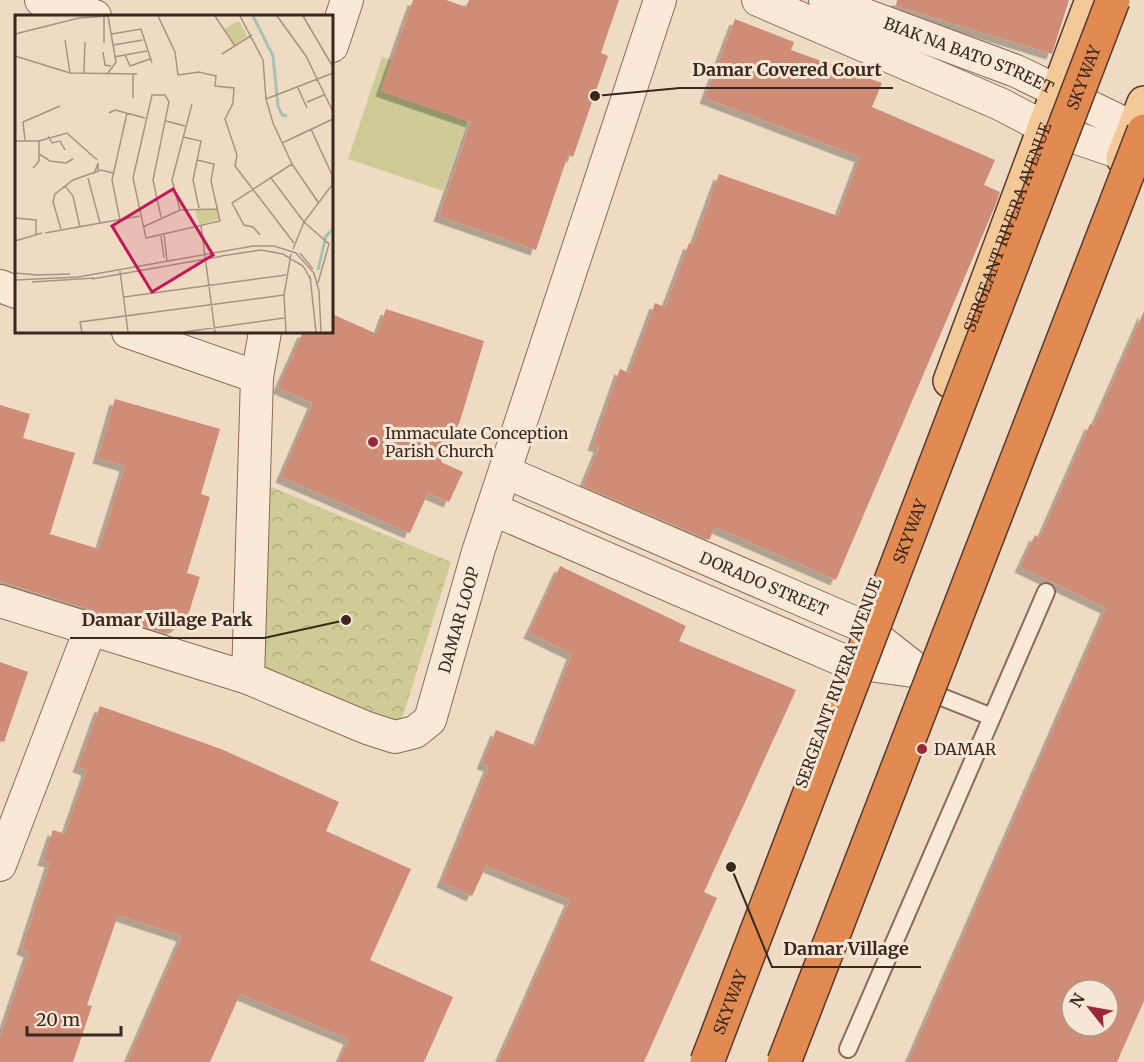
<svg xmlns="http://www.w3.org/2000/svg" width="1144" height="1062" font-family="Merriweather,serif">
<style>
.forest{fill:url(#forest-crowns)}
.pitch{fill:#cecb96}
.building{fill:#cf8d77;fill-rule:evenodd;filter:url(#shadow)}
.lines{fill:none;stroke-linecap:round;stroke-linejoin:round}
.lane-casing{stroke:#8a6b59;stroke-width:20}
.street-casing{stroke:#8a6b59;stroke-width:34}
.primary-casing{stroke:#583a2d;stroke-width:36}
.lane{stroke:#fae9d6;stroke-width:16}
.street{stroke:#fae9d6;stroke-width:32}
.primary{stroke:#f4c999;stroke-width:33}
.highway-bridge-casing{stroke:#583a2d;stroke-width:36;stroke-linecap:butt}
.highway-bridge{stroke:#e18a51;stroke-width:33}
.poi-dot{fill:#9b273b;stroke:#f7e6d3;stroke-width:2}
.labels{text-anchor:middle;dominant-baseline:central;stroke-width:6;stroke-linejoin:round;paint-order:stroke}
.street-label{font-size:16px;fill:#3a271e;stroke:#f7e6d3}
.poi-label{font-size:16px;fill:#3a271e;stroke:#f7e6d3;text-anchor:start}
.inset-river{fill:none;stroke:#a5c2b5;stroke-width:3}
.inset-road{fill:none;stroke:#a79381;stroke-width:1.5}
.view{fill:#c2185b;fill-opacity:0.15;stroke:#c2185b;stroke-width:3}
.inset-edge{fill:none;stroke:#3a271e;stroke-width:3}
.leader{fill:none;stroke:#3a271e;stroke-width:2}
.callout-dot{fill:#3a271e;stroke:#f7e6d3;stroke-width:2}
.callout-label{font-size:18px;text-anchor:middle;font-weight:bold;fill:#3a271e;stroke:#f7e6d3;stroke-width:6;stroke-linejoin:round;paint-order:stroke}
</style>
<defs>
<pattern id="forest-crowns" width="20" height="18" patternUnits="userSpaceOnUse" patternTransform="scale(1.5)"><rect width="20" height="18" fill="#cecb96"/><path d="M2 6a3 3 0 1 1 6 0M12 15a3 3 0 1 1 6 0" fill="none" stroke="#b2ae81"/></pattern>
<filter id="shadow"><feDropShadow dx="-5.5" dy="5.5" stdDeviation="0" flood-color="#0004"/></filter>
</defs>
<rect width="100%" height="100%" fill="#efdbc3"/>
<path class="forest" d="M 264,484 L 451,562 L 402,719 L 394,728 L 259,679 Z"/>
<path class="pitch" d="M 382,57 L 478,89 L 443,191 L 348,159 Z"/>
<path class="building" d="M 413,0 L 446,0 L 466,7 L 469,0 L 619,0 L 601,53 L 608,56 L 573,157 L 568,155 L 536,250 L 439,216 L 471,122 L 381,91 Z
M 897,0 L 1069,0 L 1052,54 L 896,6 Z
M 735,19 L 794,42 L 791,50 L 882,83 L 872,107 L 995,160 L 984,185 L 1000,192 L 995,206 L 836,580 L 715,527 L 709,540 L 583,486 L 599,447 L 593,445 L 620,369 L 629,373 L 655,303 L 665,307 L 689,243 L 693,245 L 719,174 L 838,216 L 860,157 L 705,98 Z
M 386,309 L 484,341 L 460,421 L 441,462 L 463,472 L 449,502 L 428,493 L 410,533 L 281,477 L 313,403 L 278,388 L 303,332 L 332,332 L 332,314 L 377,334 Z
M 1144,311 L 1144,1001 L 1117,1062 L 908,1062 L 1106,608 L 1020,567 L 1035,535 L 1040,538 L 1090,424 L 1094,425 ZM 1072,990 L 1108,990 L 1108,1026 L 1072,1026 Z
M 115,399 L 220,429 L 201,494 L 210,497 L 187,573 L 200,577 L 189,612 L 178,626 L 165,633 L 0,581 L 0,405 L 30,414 L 23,438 L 75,453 L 50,534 L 99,549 L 125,466 L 98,458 Z
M 560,566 L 686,626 L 679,641 L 796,690 L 704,892 L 717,898 L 644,1062 L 498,1062 L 570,900 L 486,866 L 472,896 L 442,882 L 489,766 L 482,764 L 496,730 L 536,746 L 572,654 L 529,633 Z
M 0,662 L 28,672 L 4,742 L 0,741 Z
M 100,706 L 221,749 L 339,802 L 326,831 L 411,869 L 370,960 L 453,997 L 424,1062 L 339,1062 L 349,1039 L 240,994 L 210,1062 L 127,1062 L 182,936 L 118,915 L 87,1005 L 92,1006 L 73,1062 L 0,1062 L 0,1038 L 29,952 L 22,949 L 50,862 L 43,860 L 53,830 L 65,834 L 87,770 L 78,767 Z"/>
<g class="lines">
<defs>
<path id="lane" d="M 992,717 L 1046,592
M 848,1049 L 992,717 L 924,690"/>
<g id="street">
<path d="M 41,0 L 95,16"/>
<path d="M 758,0 L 1000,104 L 1044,127 L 1124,154 L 1144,153"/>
<path id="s1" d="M 825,0 L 1016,71 L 1144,133"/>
<path d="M 332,46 L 347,0"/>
<path d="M 0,286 L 16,292"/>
<path d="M 128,332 L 257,377"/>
<path id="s2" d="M 505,472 L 860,625 L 920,672"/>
<path d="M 492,509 L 847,662 L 920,672"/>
<path id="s3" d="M 0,601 L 248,678 L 367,728 L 395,737 L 415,732 L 430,720 L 478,552 L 660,0"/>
<path d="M 248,678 L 257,377 L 265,332"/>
<path d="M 0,865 L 90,630"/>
</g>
<g id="primary">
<path d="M 1123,158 L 1144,103"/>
<path id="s4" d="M 950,381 L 1092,0"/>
</g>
</defs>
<use href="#lane" class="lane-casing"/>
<use href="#street" class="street-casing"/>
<use href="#primary" class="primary-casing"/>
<use href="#lane" class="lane"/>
<use href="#street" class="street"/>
<use href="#primary" class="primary"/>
<defs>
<g id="highway-bridge">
<path id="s5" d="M 707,1062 L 1113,0"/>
<path d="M 784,1062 L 1144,131"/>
</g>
</defs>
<use href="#highway-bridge" class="highway-bridge-casing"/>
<use href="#highway-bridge" class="highway-bridge"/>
</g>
<g class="poi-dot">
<circle cx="373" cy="442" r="6"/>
<circle cx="922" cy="749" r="6"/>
</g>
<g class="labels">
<g class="street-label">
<text stroke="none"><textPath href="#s1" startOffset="154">BIAK NA BATO STREET</textPath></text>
<text stroke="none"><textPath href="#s5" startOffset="1054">SKYWAY</textPath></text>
<text stroke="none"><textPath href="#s4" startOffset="164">SERGEANT RIVERA AVENUE</textPath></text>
<text stroke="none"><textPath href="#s5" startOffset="568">SKYWAY</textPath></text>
<text stroke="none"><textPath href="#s2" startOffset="282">DORADO STREET</textPath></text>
<text stroke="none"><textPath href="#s3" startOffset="562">DAMAR LOOP</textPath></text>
<text transform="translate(838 683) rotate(-70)">SERGEANT RIVERA AVENUE</text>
<text stroke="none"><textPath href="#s5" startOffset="64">SKYWAY</textPath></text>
</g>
<g class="poi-label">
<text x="385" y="433">Immaculate Conception<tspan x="385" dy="18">Parish Church</tspan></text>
<text x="934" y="749">DAMAR</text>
</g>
</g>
<g transform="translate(15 15)">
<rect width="318" height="318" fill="#efdbc3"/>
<path d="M 224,6 L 232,21 L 219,30 L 209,14 Z" fill="#cecb96"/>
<path d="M 180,194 L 202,195 L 204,204 L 184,210 Z" fill="#cecb96"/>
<path class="inset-river" d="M 238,1 L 258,41 L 263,91 L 267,100 L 272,101M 303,255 L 311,221 L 318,214"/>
<path class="inset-road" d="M 93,1 L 101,47 L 93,58M 143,1 L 160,37 L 163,60 L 184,57 L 201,61 L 200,71 L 219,73 L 218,88 L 210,104 L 222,140 L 220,151 L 279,228M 200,1 L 220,31M 225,1 L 248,45 L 251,84 L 258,108 L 277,149 L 303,187M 262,1 L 291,41 L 318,97M 288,1 L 318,52M 89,2 L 89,28M 0,19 L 64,3 L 93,1M 97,19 L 126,14 L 137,48M 50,25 L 55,58M 98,30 L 128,25M 88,37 L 90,50 L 96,51M 207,39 L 237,20M 110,40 L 115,51 L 135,44M 0,41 L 55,58 L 122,59M 99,42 L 132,36M 69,58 L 70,27M 283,73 L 292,93M 118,83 L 118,59M 251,84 L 318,58M 292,87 L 309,80M 94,98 L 100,95 L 130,103M 151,106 L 170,111M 33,121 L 37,128 L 45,126 L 50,135M 168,122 L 186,126 L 178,165 L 184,193M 10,125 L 8,107 L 45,91M 0,126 L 24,126 L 52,118 L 82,145M 267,128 L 318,104M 24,139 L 35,146 L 51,148 L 58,144M 18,153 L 24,146 L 24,126M 79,159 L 83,148 L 83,157M 73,163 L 85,208M 256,163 L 289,207 L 314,229 L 303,268M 50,171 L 58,181 L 65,212M 165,195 L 157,165 L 177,89M 146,202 L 138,165 L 154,87 L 150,80 L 137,80 L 118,163 L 131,223 L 205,206 L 196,166 L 199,149 L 182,145M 0,203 L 21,205 L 21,220M 105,205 L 97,165 L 112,98M 186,211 L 200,317M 128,212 L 165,195 L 202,194M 46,214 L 38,187 L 40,179 L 58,165 L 86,155 L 98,158M 30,218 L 125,201M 149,219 L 152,246M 245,220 L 238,212 L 229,210 L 217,188 L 277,149M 146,221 L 149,243M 0,226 L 27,218M 278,234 L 289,207 L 317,170 L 317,160 L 296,114M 285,238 L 298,254M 206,241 L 246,235 L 268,239 L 288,251 L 296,265M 105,256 L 113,317M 0,258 L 23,260M 20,260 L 55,259M 295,261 L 301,317M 77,264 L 208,241M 0,265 L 63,262 L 238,231 L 259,231 L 281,238 L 299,258 L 304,276 L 306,317M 17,267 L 79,263M 109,282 L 271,260M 67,317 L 65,307 L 269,280M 169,317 L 269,303M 271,317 L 269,280 L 276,239"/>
<path class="view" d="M 158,174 L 198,240 L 137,277 L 97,211 Z"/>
<rect width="318" height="318" class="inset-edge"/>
</g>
<path class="leader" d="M595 96L680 88H893M346 620L264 638H70M731 867L772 967H921"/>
<g class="callout-dot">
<circle cx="595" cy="96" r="6"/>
<circle cx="346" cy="620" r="6"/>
<circle cx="731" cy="867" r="6"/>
</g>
<g class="callout-label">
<text x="787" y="76">Damar Covered Court</text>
<text x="167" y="626">Damar Village Park</text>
<text x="846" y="955">Damar Village</text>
</g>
<g transform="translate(1090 1008) rotate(301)"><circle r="28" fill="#f7e6d3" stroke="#ab9a8b" stroke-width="1.5"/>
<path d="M0-4.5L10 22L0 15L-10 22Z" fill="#9b273b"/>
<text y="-9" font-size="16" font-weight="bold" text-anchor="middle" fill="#3a271e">N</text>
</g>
<path d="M27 1026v9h94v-9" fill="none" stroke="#3a271e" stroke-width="3"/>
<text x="36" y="1026" font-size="18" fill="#3a271e" stroke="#f7e6d3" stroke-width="4.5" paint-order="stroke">20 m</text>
</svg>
